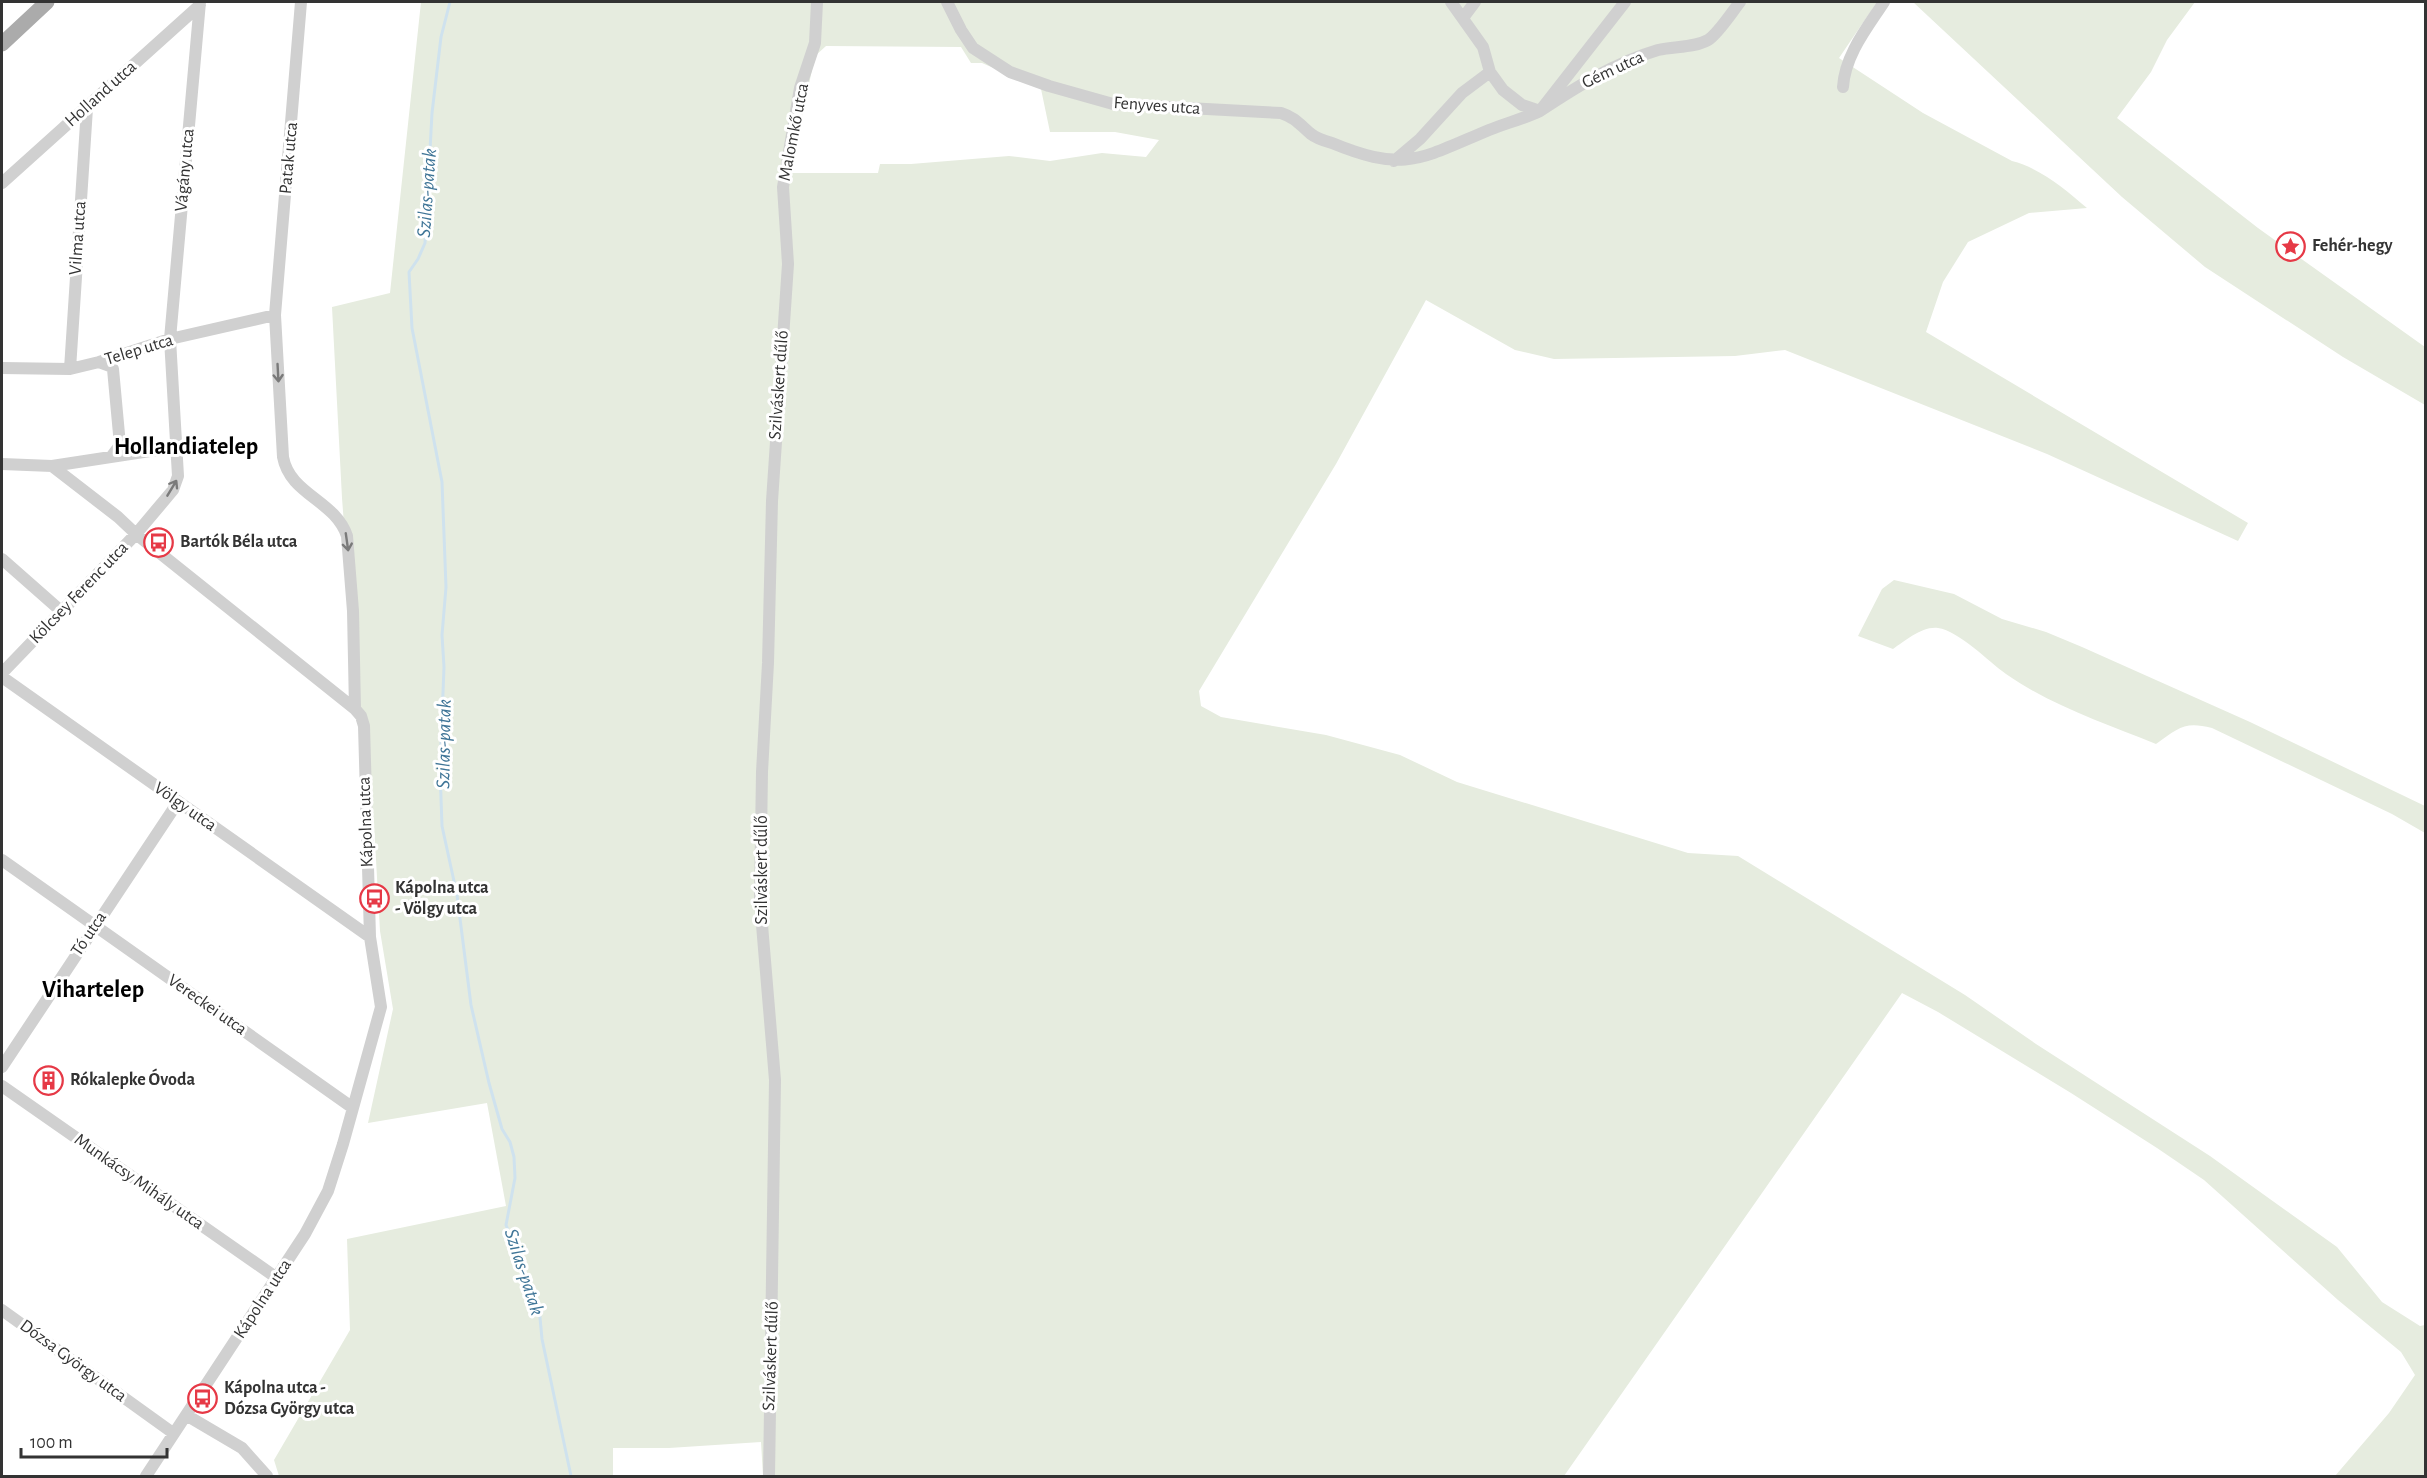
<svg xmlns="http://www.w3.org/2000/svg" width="2427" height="1478" font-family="'Alegreya Sans',sans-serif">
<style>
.green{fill:#e6ecdf;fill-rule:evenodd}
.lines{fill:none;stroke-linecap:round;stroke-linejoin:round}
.stream{stroke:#cfe2ee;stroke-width:3}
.minor{stroke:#d0d0d0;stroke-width:12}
.major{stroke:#ababab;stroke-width:15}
.oneway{stroke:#7a7a7a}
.labels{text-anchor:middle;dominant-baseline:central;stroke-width:6;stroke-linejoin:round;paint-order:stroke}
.street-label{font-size:18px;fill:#333;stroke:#fff}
.poi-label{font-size:18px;font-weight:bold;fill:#333;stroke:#fff;text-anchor:start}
.water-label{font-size:20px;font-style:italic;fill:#3f7597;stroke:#fff}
.district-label{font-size:24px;font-weight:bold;fill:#000;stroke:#fff}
</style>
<rect width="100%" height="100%" fill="#fff"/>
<path class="green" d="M 421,2 L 1877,2 L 1839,58 L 1923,113 L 2012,161 C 2040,168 2065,189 2087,208 L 2029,213 L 1968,242 L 1943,282 L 1926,332 L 2248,523 L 2238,541 L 2047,454 L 1785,350 L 1735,356 L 1554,359 L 1515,350 L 1426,300 L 1336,464 L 1199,691 L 1201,706 L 1221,717 L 1326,735 L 1400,755 L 1457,782 L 1688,853 L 1738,856 L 1965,995 L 2036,1044 L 2210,1156 L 2337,1247 L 2382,1302 L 2420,1326 L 2425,1325 L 2425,1476 L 2335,1476 L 2389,1413 L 2415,1375 L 2401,1352 L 2338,1300 L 2204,1180 L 2157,1148 L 2071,1093 L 1938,1012 L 1902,993 L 1564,1476 L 763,1476 L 761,1442 L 669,1448 L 613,1448 L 613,1476 L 279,1476 L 274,1460 L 350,1330 L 347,1239 L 506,1206 L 487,1103 L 368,1123 L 393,1009 L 380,931 L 374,824 L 357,696 L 342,498 L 332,307 L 390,293 ZM 826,46 L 961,47 L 971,63 L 982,63 L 1041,89 L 1050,132 L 1115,132 L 1159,140 L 1146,157 L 1102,153 L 1050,161 L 1009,156 L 911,164 L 880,164 L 878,173 L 790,173 L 815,56 Z
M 1913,2 L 2195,2 L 2167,40 L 2151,72 L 2117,118 L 2258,228 L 2425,347 L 2425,405 L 2343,357 L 2205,267 L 2122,197 Z
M 1894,580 L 1954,594 L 2002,619 L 2046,632 L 2082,647 L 2250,722 L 2425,806 L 2425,833 L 2392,814 L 2212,728 C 2184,721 2179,728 2156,744 C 2106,724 2050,705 2006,674 C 1988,661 1959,631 1938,628 C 1922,626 1905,641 1893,649 L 1858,636 L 1882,589 Z"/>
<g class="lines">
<path class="stream" d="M 450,2 L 441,37 L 432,113 L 425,243 L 418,259 L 409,272 L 412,328 L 442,482 L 446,587 L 442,635 L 444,667 L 440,770 L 442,826 L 457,895 L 471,1005 L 489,1083 L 502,1129 L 510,1142 L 514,1157 L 515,1178 L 506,1225 L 539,1307 L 542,1339 L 571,1476"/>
<path class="minor" d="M 301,2 L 275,315 L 283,457 C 290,495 335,500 347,536 L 353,611 L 355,709
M 947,2 L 961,30 L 973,48 L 1010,72 L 1049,86 L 1113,104 L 1281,113 C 1296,118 1300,125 1311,134 C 1316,138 1325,141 1332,143 C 1405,173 1420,159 1489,130 C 1506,123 1523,119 1540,111 L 1625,2
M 1451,2 L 1483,47 L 1490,72 L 1503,90 L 1522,105 L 1540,111 C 1578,86 1614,63 1658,50 C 1674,46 1694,48 1708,40 C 1718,34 1732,12 1740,2
M 1463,18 L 1475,2
M 1843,87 C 1845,55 1867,28 1884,2
M 1394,161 L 1420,139 L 1462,93 L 1490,72
M 2,183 L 200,5
M 99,362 L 110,366 L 113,369 L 120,445 L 111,457
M 2,368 L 70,369 L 99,362 L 170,339 L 275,315
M 70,369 L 87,108
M 2,464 L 52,466 L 176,447
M 52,466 L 118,517 L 136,534 L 355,709 L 361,716 L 364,726 L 370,937 L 381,1007 L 343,1144 L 328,1191 L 305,1234 L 146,1476
M 2,559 L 61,611
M 2,673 L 136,534 L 173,490 L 178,476 L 170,339 L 200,2
M 2,677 L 370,937
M 2,860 L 353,1108
M 2,1067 L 178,802
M 2,1086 L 277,1278
M 2,1310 L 173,1433
M 186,1415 L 242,1448 L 267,1476
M 769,1476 L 775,1080 L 760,901 L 762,772 L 768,663 L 772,501 L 788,264 L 783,187 L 800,88 L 815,43 L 817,2"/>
<path class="major" d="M 2,44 L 47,2"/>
</g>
<defs><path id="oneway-shaft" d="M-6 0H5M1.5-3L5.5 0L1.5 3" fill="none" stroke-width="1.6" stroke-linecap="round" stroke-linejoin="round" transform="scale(1.5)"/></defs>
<g class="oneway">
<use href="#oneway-shaft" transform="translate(278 373) rotate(87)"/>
<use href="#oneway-shaft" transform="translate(172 488) rotate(-59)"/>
<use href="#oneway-shaft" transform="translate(347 542) rotate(82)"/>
</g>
<defs>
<symbol id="sight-ring" viewBox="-11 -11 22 22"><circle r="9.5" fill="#fff" stroke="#e63946" stroke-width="1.5"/><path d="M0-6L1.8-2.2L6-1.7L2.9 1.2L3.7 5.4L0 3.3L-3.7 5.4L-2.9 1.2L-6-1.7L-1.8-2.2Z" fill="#e63946"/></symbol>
<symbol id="bus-ring" viewBox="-11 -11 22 22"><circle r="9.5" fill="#fff" stroke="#e63946" stroke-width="1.5"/><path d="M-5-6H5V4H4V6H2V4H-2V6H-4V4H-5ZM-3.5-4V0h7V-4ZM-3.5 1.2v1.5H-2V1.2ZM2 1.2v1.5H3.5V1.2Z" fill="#e63946"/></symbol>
<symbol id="building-ring" viewBox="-11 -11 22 22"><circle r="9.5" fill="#fff" stroke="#e63946" stroke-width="1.5"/><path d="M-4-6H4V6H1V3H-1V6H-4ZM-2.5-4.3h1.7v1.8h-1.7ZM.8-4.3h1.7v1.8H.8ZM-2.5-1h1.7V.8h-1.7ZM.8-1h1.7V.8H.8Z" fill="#e63946"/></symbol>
</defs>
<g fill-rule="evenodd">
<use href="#sight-ring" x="2274" y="230" width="33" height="33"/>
<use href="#bus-ring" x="142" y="526" width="33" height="33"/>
<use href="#bus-ring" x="358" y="882" width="33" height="33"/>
<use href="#building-ring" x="32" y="1064" width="33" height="33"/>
<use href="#bus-ring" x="186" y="1382" width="33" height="33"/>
</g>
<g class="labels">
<g class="street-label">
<text transform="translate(1613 70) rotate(-25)">Gém utca</text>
<text transform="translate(101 94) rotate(-42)">Holland utca</text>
<text transform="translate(1157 106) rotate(4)">Fenyves utca</text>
<text transform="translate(794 132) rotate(-79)">Malomkő utca</text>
<text transform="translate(289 158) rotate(-85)">Patak utca</text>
<text transform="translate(185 170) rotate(-85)">Vágány utca</text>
<text transform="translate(78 238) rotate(-86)">Vilma utca</text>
<text transform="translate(139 350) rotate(-17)">Telep utca</text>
<text transform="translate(779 385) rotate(-86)">Szilváskert dűlő</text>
<text transform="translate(79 593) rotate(-46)">Kölcsey Ferenc utca</text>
<text transform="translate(185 807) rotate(35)">Völgy utca</text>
<text transform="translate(366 822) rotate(-92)">Kápolna utca</text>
<text transform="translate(762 870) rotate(-90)">Szilváskert dűlő</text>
<text transform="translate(89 934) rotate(-56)">Tó utca</text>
<text transform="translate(207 1005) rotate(35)">Vereckei utca</text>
<text transform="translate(139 1182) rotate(35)">Munkácsy Mihály utca</text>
<text transform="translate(263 1299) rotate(-57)">Kápolna utca</text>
<text transform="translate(771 1356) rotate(-88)">Szilváskert dűlő</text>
<text transform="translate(73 1361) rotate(36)">Dózsa György utca</text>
</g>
<g class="poi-label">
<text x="2312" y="246">Fehér-hegy</text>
<text x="180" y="542">Bartók Béla utca</text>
<text x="395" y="888">Kápolna utca<tspan x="395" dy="21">- Völgy utca</tspan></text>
<text x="70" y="1080">Rókalepke Óvoda</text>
<text x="224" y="1388">Kápolna utca -<tspan x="224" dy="21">Dózsa György utca</tspan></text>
</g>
<g class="water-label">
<text transform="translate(427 193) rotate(-86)">Szilas-patak</text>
<text transform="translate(444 744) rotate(-89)">Szilas-patak</text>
<text transform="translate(524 1272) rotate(72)">Szilas-patak</text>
</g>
<g class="district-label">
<text x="186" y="447">Hollandiatelep</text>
<text x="93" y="990">Vihartelep</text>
</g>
</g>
<rect width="2427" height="1478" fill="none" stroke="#333333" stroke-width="6"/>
<path d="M21 1448v9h146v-9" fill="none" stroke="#333333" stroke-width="3"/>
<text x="30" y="1448" font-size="18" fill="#333333" stroke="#ffffff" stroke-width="4.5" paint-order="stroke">100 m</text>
</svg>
